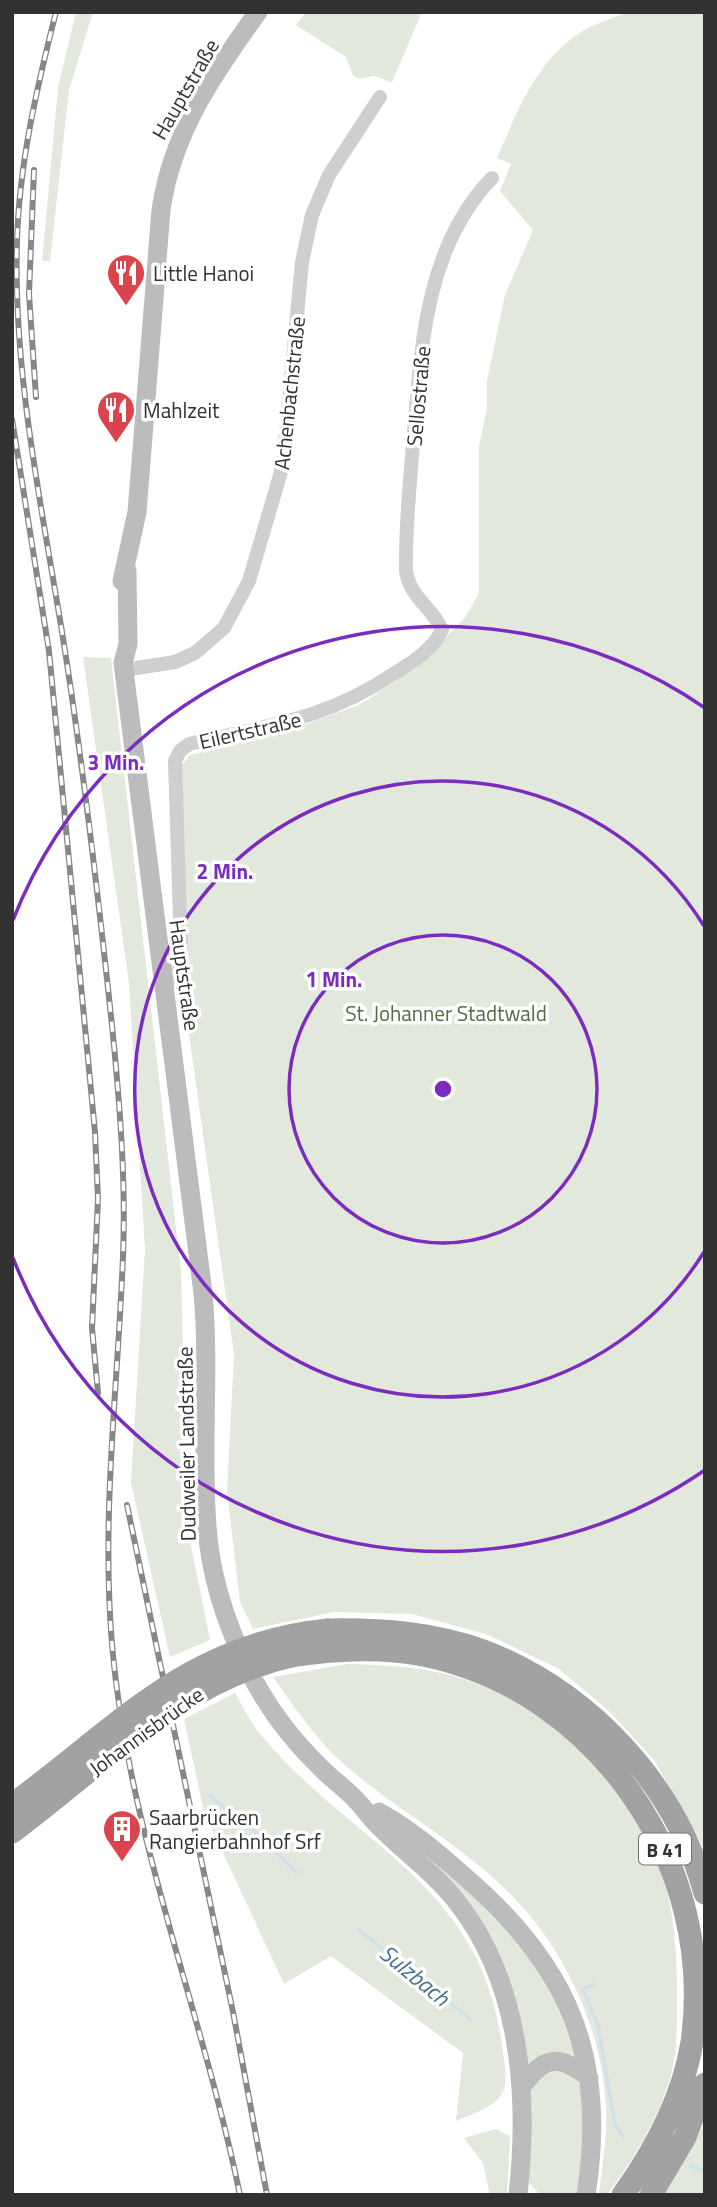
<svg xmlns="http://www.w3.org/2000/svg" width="717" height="2207" font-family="'Titillium Web',sans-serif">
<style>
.green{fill:#e2e8dc}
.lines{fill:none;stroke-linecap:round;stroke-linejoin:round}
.stream{stroke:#d0e0eb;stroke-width:3.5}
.minor{stroke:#cfcfcf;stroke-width:14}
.secondary{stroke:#bcbcbc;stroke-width:19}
.trunk{stroke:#a2a2a2;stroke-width:23}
.rail-casing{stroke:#878787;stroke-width:6}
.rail{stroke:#fff;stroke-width:3.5;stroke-dasharray:10;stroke-linecap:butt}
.trunk-bridge{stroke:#a2a2a2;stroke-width:23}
.ring{fill:none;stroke:#7b2cbf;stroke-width:3.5}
.labels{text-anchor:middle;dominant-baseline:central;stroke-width:7;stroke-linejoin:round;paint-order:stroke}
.shield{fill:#fff;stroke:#707070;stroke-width:2}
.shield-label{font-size:19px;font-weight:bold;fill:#323232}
.street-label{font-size:21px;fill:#323232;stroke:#fff}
.poi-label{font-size:21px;fill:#323232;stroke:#fff;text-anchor:start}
.park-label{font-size:21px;fill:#556c42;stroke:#fff}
.water-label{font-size:23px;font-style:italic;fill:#457190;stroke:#fff}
.centre{fill:#7b2cbf;stroke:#fff;stroke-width:3.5}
.ring-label{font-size:21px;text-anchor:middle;font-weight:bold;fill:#7b2cbf;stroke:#fff;stroke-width:7;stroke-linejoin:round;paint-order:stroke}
</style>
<rect width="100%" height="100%" fill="#fff"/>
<path class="green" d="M 76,12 L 93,12 L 69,90 L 50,261 L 42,261 L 58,88 Z
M 306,12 L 422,12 L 392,82 L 374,76 L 359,79 L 353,75 L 346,57 L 296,25 Z
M 628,12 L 705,12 L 705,1850 L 654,1760 L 609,1711 L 559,1669 L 489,1635 L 412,1614 L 334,1612 L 253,1629 L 240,1602 L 227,1492 L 234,1354 L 184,999 L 188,987 L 181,766 L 190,755 L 296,728 L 361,704 L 417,667 L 465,618 L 479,593 L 479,446 L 487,408 L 487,381 L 505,295 L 533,230 L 500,191 L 511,164 L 497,158 C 518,110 539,54 588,28 C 601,22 615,17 628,12 Z
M 83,657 L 111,658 L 181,1272 L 188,1531 L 210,1640 L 170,1657 L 131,1483 L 145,1249 L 129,983 Z
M 347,1664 C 394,1665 443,1668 487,1688 C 568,1725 644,1800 666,1888 C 675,1921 677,1960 677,1994 C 677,2027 678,2056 667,2088 C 654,2126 631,2163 607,2195 L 599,2195 C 601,2174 605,2152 606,2131 C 610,2049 572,1958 515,1899 C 462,1842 388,1807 332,1753 C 310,1730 292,1704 273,1677 Z
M 235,1693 C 243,1706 250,1722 260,1734 C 350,1843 478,1881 501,2039 C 510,2095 511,2099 456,2121 L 463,2053 L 331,1956 L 284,1984 L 204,1812 L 184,1719 Z
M 425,1854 C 500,1914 548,1961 575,2056 L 555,2052 L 526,2065 L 517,2018 L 423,1856 Z
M 557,2069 L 572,2072 C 595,2103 581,2158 577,2195 L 540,2195 L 527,2180 L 529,2093 L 537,2080 Z
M 705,2122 L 705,2195 L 665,2195 Z
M 496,2129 L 510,2136 L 507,2195 L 490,2195 L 483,2163 L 464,2138 Z"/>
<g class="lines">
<path class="stream" d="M 209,1795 L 259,1835 L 296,1872
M 359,1930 L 470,2019
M 594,1984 L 583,1989 L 598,2026 L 615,2125 L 623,2136
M 690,2166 L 705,2171"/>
<path class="minor" d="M 124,670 L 175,662 L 195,653 L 224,628 L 249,581 L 283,465 L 302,262 L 312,215 L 329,175 L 380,97
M 164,987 L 179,966 L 181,952 L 175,761 L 180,751 L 189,744 C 269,725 325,720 395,673 C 413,662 433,649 442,630 C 432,606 411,600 406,571 C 405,528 410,485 413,443 C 421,351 424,248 492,178"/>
<path class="secondary" d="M 127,570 L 128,644 L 123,663 L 203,1293 C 210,1371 201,1448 207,1526 C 210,1574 226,1623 247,1667 C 265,1704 292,1740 322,1769 C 333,1780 346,1789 357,1801 C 363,1807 368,1815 374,1821 C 400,1849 433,1871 457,1902 C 521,1983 529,2096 518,2195
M 122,581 L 137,512 L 161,210 C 172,133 213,74 258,12
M 379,1812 C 410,1829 438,1853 464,1876 C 568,1965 608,2057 586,2195
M 521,2088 C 544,2056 558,2053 589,2078"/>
<path class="trunk" d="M 328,1630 C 382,1629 435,1633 486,1652 C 590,1693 676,1785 705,1893
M 291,1656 C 335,1649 380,1647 423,1655 C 599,1691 717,1866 692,2042 C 683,2098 655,2150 623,2195
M 651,2195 L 685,2137 L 705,2084"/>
<defs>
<path id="rail" d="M 56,12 C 37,87 19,164 17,242 C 13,374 42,508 63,638 C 84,770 99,902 113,1035 C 120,1108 126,1182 123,1256 C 118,1386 101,1514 112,1644 C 128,1833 202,2010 240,2195
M 34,170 L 29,294 L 36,397
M 12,419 L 49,651 L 95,1132 L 98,1199 L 92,1328 L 98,1393
M 127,1505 L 233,2012 L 267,2195"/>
</defs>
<use href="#rail" class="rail-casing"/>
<use href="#rail" class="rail"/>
<path class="trunk-bridge" d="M 12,1805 C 119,1727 187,1644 328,1630
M 12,1832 C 101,1766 180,1681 291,1656"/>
</g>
<g class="ring">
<circle cx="443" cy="1089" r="154"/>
<path d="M704 1252A308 308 0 1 1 704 926"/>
<path d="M705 1470A462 462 0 0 1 13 1258M13 920A462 462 0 0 1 705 708"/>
</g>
<defs>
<symbol id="restaurant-pin" viewBox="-11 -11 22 30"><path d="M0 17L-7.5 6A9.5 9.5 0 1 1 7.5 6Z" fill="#da444c" stroke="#fff"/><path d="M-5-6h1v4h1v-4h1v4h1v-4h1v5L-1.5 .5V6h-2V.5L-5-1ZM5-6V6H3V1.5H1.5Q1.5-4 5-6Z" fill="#fff"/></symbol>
<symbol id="building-pin" viewBox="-11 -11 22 30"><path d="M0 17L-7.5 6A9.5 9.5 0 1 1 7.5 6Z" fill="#da444c" stroke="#fff"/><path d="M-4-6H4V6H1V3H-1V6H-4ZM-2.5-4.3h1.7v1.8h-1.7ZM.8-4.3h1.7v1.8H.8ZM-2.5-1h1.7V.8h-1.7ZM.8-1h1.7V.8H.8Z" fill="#fff"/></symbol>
</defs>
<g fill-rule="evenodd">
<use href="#restaurant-pin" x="104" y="251" width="44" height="60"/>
<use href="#restaurant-pin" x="94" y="388" width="44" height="60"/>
<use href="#building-pin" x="100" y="1807" width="44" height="60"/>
</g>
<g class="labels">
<rect class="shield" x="639" y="1833.5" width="52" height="31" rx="5"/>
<g class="shield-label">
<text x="665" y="1849">B 41</text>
</g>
<g class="street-label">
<text transform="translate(185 89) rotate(-60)">Hauptstraße</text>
<text transform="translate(289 393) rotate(-84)">Achenbachstraße</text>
<text transform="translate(418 396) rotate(-85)">Sellostraße</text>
<text transform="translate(250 730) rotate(-13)">Eilertstraße</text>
<text transform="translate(185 975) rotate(82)">Hauptstraße</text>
<text transform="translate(186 1444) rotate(-91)">Dudweiler Landstraße</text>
<text transform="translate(146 1731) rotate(-36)">Johannisbrücke</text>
</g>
<g class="poi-label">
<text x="153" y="273">Little Hanoi</text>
<text x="143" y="410">Mahlzeit</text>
<text x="149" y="1817">Saarbrücken<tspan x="149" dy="24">Rangierbahnhof Srf</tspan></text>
</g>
<g class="park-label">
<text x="446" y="1013">St. Johanner Stadtwald</text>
</g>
<g class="water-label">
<text transform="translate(415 1975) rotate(39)">Sulzbach</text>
</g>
</g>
<circle cx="443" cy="1089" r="10" class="centre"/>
<g class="ring-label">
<text x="116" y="770">3 Min.</text>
<text x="225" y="879">2 Min.</text>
<text x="334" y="987">1 Min.</text>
</g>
<rect width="717" height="2207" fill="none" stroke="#323232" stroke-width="28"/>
</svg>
